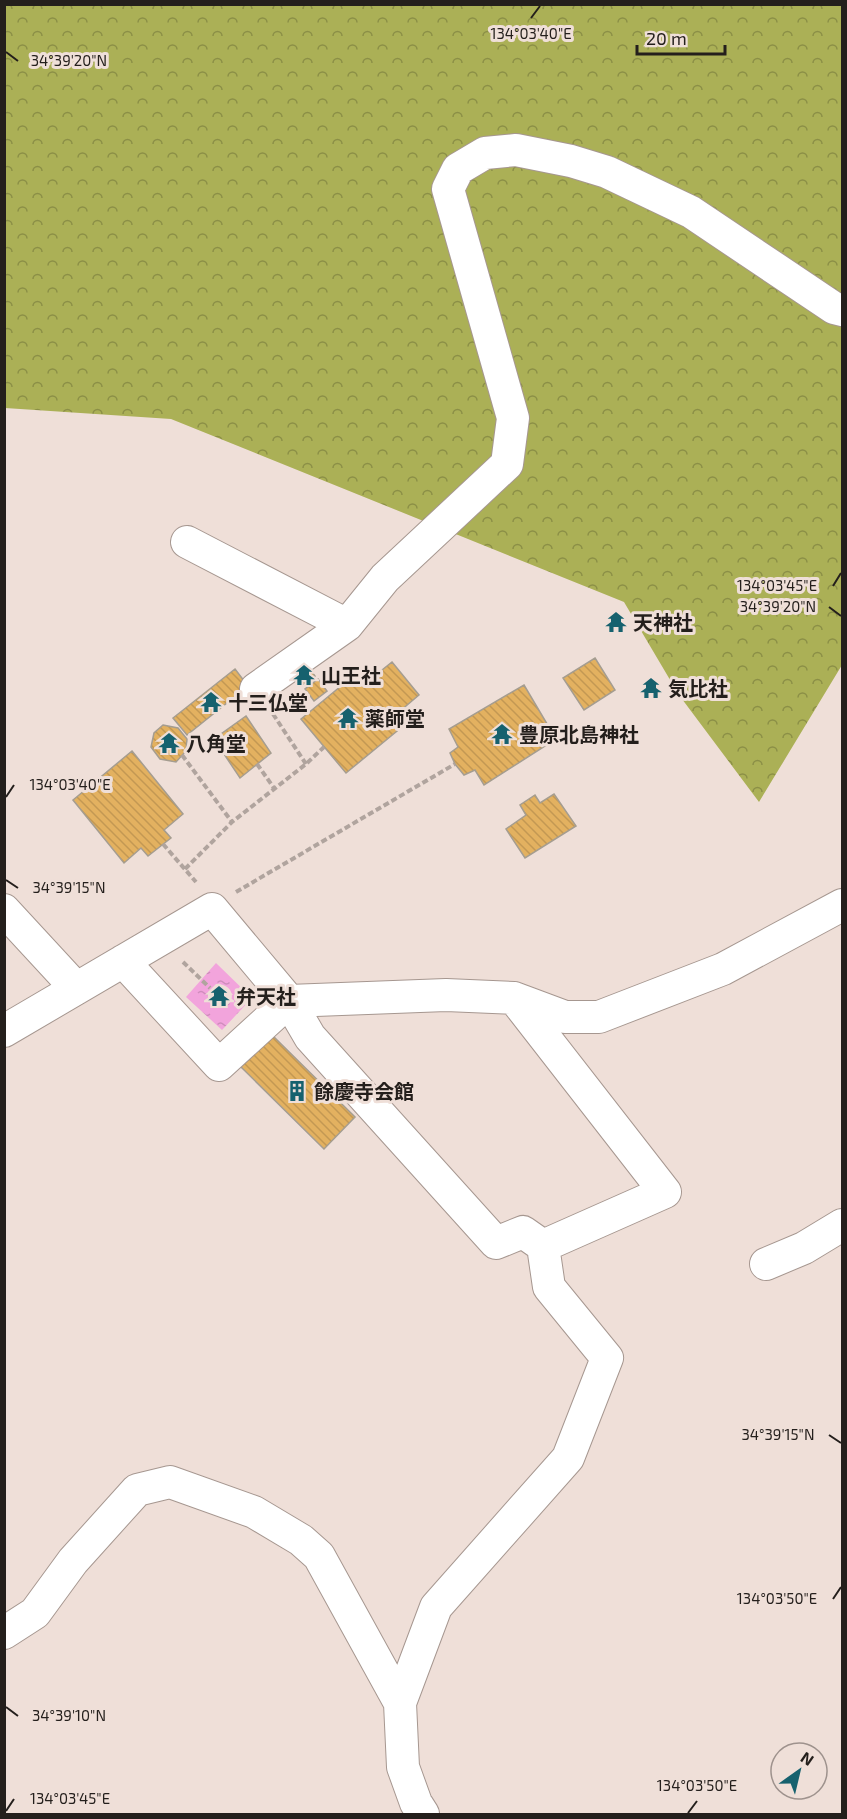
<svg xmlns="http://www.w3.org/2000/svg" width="847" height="1819" font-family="'Exo 2','Noto Sans JP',sans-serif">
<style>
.forest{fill:url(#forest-crowns)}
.water{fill:url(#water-ripples);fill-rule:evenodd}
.building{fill:url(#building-back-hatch);stroke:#a59d90;stroke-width:1.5}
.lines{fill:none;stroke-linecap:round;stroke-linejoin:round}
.minor-casing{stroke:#a69790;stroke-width:34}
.path{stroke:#b0a49e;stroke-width:4;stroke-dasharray:6 3;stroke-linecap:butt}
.minor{stroke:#fff;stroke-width:32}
.ticks{fill:none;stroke:#241f1c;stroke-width:2}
.labels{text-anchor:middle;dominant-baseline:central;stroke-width:6;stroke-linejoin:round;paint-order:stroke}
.poi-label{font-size:20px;font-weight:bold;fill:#241f1c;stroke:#efdfd8;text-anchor:start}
.ticks-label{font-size:15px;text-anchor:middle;fill:#241f1c;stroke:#efdfd8;stroke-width:6;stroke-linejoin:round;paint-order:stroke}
</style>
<defs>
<pattern id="forest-crowns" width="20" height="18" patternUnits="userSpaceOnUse" patternTransform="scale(1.5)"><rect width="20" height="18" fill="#abb056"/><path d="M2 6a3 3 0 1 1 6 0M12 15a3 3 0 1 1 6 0" fill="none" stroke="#8b8f46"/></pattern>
<pattern id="water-ripples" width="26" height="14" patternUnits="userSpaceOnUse" patternTransform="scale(1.5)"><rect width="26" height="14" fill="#f2a4dc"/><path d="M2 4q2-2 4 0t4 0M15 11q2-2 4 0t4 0" fill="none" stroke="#cf8dbc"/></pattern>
<pattern id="building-back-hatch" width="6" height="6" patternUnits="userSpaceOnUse" patternTransform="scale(1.5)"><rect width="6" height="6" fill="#e3b160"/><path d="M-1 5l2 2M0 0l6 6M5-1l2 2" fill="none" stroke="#c39853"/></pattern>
</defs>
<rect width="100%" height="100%" fill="#efdfd8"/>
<path class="forest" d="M 4,5 L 842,5 L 842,665 L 759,802 L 679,695 L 624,602 L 171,419 L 5,408 Z"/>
<path class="water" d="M 216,963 L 252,998 L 222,1030 L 186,997 ZM 216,984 C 240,984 235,1013 213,1007 L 208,1000 L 208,992 Z"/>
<path class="building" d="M 595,658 L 615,690 L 584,710 L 563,678 Z
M 392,662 L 419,695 L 393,717 L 402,727 L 346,773 L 301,719 L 358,672 L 367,682 Z
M 307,665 L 315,676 L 302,685 L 294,675 Z
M 235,669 L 248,686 L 187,735 L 173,718 Z
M 318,679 L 327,691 L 314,701 L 305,689 Z
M 524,685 L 556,739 L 484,785 L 475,770 L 464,775 L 455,764 L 450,753 L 458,747 L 449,729 Z
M 246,716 L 271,753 L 240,778 L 214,739 Z
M 163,725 L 178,728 L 187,739 L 186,751 L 176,762 L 160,759 L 151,747 L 154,733 Z
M 132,751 L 183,814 L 164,830 L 171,838 L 148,856 L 141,848 L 124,863 L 73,800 Z
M 554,794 L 576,826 L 525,858 L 506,829 L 526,815 L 520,805 L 535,795 L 540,803 Z
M 271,1034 L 355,1117 L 324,1149 L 239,1065 Z"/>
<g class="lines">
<defs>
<path id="minor" d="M 187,542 L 347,625
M 256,689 L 347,625 L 385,578 L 507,464 L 513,418 L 448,189 L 458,169 L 485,153 L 516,150 L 571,161 L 607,172 L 691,212 L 834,308 L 842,310
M 4,910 L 76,988
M 123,961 L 219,1065 L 289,1001 L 310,1037 L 496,1243 L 523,1232 L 543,1246 L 665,1192 L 514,998
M 4,1031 L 212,909 L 289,1001 L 446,995 L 514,998 L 565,1017 L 599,1017 L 723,969 L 842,905
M 766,1264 L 804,1248 L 842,1225
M 4,1633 L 35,1613 L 73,1561 L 137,1490 L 170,1482 L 254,1512 L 301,1540 L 319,1556 L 400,1703
M 423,1814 L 416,1803 L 403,1767 L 400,1703 L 436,1607 L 568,1458 L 607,1358 L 549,1287 L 543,1246"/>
</defs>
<use href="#minor" class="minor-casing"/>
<path class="path" d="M 273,714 L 306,764
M 182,755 L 232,822
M 257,764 L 274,788
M 163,844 L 196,882
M 185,869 L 232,822 L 306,764 L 324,747
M 236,892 L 455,764
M 183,962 L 210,988"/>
<use href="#minor" class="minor"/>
</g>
<path class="ticks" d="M 531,18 L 540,6M 6,52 L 18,61M 833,586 L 841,573M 829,607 L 841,616M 6,797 L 14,785M 6,880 L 18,888M 829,1435 L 841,1443M 833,1599 L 841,1587M 6,1707 L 18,1716M 6,1811 L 14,1799M 688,1813 L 697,1801"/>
<defs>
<symbol id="temple-bare" viewBox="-9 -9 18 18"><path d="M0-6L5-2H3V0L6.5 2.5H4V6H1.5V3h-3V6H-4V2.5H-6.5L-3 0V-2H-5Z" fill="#16616e" stroke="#efdfd8" stroke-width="2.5" paint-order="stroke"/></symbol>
<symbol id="building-bare" viewBox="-9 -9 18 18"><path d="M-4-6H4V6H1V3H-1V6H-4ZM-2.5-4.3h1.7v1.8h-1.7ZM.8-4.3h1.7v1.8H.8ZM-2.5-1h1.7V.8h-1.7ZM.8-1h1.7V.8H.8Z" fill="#16616e" stroke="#efdfd8" stroke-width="2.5" paint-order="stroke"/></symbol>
</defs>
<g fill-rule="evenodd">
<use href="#temple-bare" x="601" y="607" width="30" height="30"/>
<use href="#temple-bare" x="289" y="660" width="30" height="30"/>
<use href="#temple-bare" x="636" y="673" width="30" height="30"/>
<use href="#temple-bare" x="196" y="687" width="30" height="30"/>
<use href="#temple-bare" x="333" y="703" width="30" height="30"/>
<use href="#temple-bare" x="487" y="719" width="30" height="30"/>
<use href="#temple-bare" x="154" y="728" width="30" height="30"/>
<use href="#temple-bare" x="204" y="981" width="30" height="30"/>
<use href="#building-bare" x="282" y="1076" width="30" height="30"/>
</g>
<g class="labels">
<g class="poi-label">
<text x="633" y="622">天神社</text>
<text x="321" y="675">山王社</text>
<text x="668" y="688">気比社</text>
<text x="228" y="702">十三仏堂</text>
<text x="365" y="718">薬師堂</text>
<text x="519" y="734">豊原北島神社</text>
<text x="186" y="743">八角堂</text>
<text x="236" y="996">弁天社</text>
<text x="314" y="1091">餘慶寺会館</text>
</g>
</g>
<g class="ticks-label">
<text x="531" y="39">134°03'40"E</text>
<text x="69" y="66">34°39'20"N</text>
<text x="777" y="591">134°03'45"E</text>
<text x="778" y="612">34°39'20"N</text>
<text x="70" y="790">134°03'40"E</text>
<text x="69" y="893">34°39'15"N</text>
<text x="778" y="1440">34°39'15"N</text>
<text x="777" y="1604">134°03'50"E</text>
<text x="69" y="1721">34°39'10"N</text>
<text x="697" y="1791">134°03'50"E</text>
<text x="70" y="1804">134°03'45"E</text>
</g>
<rect width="847" height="1819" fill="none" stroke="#241f1c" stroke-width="12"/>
<g transform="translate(799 1771) rotate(34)"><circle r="28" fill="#efdfd8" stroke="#9e928d" stroke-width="1.5"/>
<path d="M0-4.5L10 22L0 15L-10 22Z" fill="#16616e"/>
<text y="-9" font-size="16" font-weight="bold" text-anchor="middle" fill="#241f1c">N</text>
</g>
<path d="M637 45v9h88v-9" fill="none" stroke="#241f1c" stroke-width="3"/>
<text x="646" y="45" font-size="18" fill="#241f1c" stroke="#efdfd8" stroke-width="4.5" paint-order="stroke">20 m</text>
</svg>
